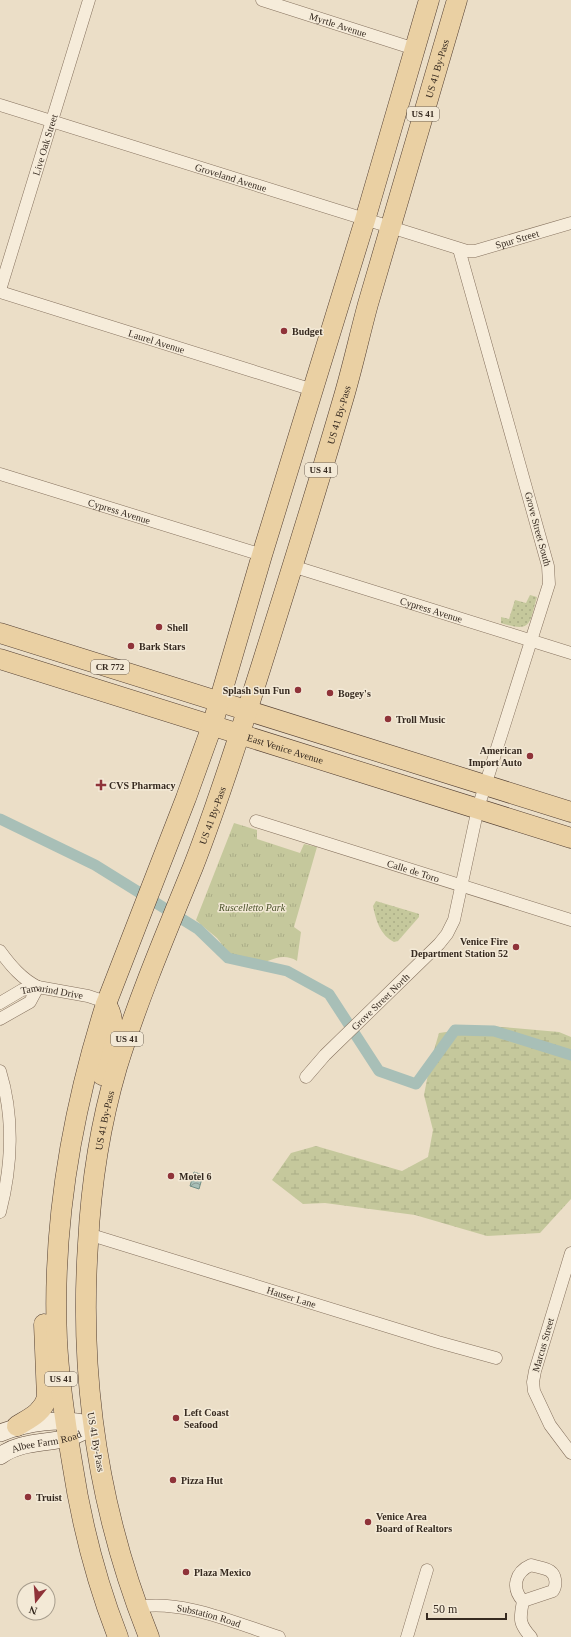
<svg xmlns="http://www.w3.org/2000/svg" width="571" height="1637" font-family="Georgia,serif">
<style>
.grass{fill:url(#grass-dots)}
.wetland{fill:url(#wetland-marsh)}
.park{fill:url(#park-tufts)}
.water{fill:url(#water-waves);stroke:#6f8d84}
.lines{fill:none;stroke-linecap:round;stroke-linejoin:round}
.canal{stroke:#a8bfb7;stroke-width:11}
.street-casing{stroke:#85715e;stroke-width:13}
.secondary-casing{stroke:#675241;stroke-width:18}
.primary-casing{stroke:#533f32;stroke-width:21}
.street{stroke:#f6ecda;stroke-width:12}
.secondary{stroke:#f6ecda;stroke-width:17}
.primary{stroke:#ead0a3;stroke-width:20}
.poi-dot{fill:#8f3339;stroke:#f3e9d6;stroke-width:1.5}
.labels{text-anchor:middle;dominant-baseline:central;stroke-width:3;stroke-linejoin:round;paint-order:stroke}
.shield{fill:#f3e9d6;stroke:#6f6357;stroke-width:1}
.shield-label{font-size:9px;font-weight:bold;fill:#362a20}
.street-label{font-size:10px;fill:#362a20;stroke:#f3e9d6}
.poi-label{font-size:10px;font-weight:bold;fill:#362a20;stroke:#f3e9d6;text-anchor:start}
.park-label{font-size:10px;font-style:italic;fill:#495129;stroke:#f3e9d6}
</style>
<defs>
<pattern id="grass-dots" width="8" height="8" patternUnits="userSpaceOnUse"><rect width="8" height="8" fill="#c5c89c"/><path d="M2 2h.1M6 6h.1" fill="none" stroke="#aaac86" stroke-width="1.8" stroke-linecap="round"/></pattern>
<pattern id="wetland-marsh" width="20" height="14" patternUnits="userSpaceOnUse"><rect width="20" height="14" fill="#c5c89c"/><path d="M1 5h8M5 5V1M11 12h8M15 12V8" fill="none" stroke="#aaac86"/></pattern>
<pattern id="park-tufts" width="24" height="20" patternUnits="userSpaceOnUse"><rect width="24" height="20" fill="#c5c89c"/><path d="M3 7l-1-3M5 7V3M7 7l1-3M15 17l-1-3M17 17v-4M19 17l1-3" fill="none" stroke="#aaac86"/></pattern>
<pattern id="water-waves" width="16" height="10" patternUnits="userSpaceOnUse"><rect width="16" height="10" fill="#a8bfb7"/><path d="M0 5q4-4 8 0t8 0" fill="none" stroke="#8a9b94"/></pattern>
</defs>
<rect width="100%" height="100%" fill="#ebdec7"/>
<path class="grass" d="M 530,595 L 537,597 C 529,624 532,633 501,623 L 501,617 L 509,619 L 515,600 L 526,603 Z
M 376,901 L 416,913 L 419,914 L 419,917 L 398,941 L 394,942 C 380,935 376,920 373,906 Z"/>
<path class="wetland" d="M 490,1026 L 559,1032 L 571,1037 L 571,1199 L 540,1233 L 487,1236 L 415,1215 L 325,1203 L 303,1204 L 272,1180 L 291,1153 L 316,1146 L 402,1171 L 428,1157 L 433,1130 L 424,1095 L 430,1064 L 439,1033 Z"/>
<path class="park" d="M 234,823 L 257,830 L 257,839 L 300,853 L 304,844 L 317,847 L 294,927 L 301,932 L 297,961 C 276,948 262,972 241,964 C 228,959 225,947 217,938 C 210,932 202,926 196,920 Z"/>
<path class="water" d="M 194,1172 L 203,1175 L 199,1189 L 190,1186 Z"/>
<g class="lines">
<path class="canal" d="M 0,819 L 95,865 L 198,929 L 228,958 L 287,971 L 329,994 L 379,1071 L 416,1084 L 455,1030 L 494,1031 L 571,1055"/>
<defs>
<g id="street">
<path id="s1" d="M 262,0 L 415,49"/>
<path id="s2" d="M 0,105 L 467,251 L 475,251 L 571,223"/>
<path id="s3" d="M 0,290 L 89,0"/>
<path id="s4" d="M 0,292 L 313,390"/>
<path id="s5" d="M 0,474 L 262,555"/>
<path id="s6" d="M 292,566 L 571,653"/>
<path id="s7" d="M 256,821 L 571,920"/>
<path d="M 0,951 C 11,966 22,979 38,987"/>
<path id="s8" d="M 0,1003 L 22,990 L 38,987 L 88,996 L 100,1000 L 106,1004"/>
<path d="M 0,1019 L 30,1002 L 38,987"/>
<path d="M 0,1071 C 14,1116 12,1166 0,1212"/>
<path id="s9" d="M 306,1077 L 325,1055 L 439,944 L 447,934 L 454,920 L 478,808 L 549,584 L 548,566 L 459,249"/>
<path id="s10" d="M 88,1234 L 438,1342 L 496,1358"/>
<path d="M 571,1253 L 535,1371 L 533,1382 L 534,1391 L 550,1425 L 571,1453"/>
<path d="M 531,1565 C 537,1567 546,1568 550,1571 C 556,1575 557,1585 553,1591 L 523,1601 C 511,1588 515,1572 531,1565 Z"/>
<path d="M 523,1601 C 520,1618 518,1623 531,1637"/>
<path id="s11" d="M 137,1607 C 182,1599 235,1623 279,1637"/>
<path d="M 407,1637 L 427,1570"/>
</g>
<g id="secondary">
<path d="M 0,1433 C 28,1422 62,1417 92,1425"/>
<path id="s12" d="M 0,1456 C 28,1435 65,1449 92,1425"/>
</g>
<g id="primary">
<path d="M 0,633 L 571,812"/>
<path id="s13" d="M 0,659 L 571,838"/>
<path d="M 102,1075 C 108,1053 120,1025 106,1004"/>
<path d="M 17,1426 C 30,1418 42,1413 47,1398 L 44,1324"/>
<path d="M 118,1637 C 96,1581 81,1521 72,1462 C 65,1421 59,1381 57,1340 C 52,1227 72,1111 106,1004 L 186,798 L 212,726 L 262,555 L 365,220 L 429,0"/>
<path id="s14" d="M 149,1637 C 98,1510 79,1380 88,1244 C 91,1184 100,1125 117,1067 C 138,999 166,933 193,867 C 216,808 235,749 254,689 C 284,594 314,499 342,403 C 352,370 359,337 368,304 C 397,202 427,101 457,0"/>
</g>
</defs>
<use href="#street" class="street-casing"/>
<use href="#secondary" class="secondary-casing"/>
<use href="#primary" class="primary-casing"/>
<use href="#street" class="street"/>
<use href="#secondary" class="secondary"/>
<use href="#primary" class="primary"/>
</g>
<g class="poi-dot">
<circle cx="284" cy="331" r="4"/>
<circle cx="159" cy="627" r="4"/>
<circle cx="131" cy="646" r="4"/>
<circle cx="298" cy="690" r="4"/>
<circle cx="330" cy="693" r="4"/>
<circle cx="388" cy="719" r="4"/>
<circle cx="530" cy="756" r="4"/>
<path d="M99 779h4v4h4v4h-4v4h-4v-4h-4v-4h4z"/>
<circle cx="516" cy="947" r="4"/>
<circle cx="171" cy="1176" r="4"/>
<circle cx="176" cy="1418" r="4"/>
<circle cx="173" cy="1480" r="4"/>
<circle cx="28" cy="1497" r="4"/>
<circle cx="368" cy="1522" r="4"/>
<circle cx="186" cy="1572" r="4"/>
</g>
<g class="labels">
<g class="shield">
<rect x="407" y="107" width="32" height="14" rx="3"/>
<rect x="305" y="463" width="32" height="14" rx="3"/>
<rect x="91" y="660" width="38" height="14" rx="3"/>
<rect x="111" y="1032" width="32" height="14" rx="3"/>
<rect x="45" y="1372" width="32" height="14" rx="3"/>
</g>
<g class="shield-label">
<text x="423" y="114">US 41</text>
<text x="321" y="470">US 41</text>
<text x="110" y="667">CR 772</text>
<text x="127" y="1039">US 41</text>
<text x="61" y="1379">US 41</text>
</g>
<g class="street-label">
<text stroke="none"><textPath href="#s1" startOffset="80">Myrtle Avenue</textPath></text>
<text stroke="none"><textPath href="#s14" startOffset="1630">US 41 By-Pass</textPath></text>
<text stroke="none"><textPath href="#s3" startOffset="152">Live Oak Street</textPath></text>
<text stroke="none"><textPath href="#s2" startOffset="242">Groveland Avenue</textPath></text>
<text stroke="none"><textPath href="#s2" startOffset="541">Spur Street</textPath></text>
<text stroke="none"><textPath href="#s4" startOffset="164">Laurel Avenue</textPath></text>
<text stroke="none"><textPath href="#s14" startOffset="1270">US 41 By-Pass</textPath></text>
<text stroke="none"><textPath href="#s5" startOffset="125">Cypress Avenue</textPath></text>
<text transform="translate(538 529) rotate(75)">Grove Street South</text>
<text stroke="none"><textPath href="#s6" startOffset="146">Cypress Avenue</textPath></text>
<text stroke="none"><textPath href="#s13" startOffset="299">East Venice Avenue</textPath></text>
<text stroke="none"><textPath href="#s14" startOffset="850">US 41 By-Pass</textPath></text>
<text stroke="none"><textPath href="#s7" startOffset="165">Calle de Toro</textPath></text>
<text stroke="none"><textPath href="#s8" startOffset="56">Tamarind Drive</textPath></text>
<text stroke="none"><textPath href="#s9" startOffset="106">Grove Street North</textPath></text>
<text stroke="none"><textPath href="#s14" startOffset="526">US 41 By-Pass</textPath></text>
<text stroke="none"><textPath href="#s10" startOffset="213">Hauser Lane</textPath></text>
<text transform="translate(543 1345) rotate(-74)">Marcus Street</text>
<text stroke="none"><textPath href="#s12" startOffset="49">Albee Farm Road</textPath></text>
<text transform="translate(96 1442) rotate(80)">US 41 By-Pass</text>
<text stroke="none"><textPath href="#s11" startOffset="73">Substation Road</textPath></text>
</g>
<g class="poi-label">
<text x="292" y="331">Budget</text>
<text x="167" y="627">Shell</text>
<text x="139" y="646">Bark Stars</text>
<text x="290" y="690" text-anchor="end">Splash Sun Fun</text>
<text x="338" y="693">Bogey's</text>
<text x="396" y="719">Troll Music</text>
<text x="522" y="750" text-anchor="end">American<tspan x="522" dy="12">Import Auto</tspan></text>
<text x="109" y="785">CVS Pharmacy</text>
<text x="508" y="941" text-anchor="end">Venice Fire<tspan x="508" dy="12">Department Station 52</tspan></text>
<text x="179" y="1176">Motel 6</text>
<text x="184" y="1412">Left Coast<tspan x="184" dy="12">Seafood</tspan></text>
<text x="181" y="1480">Pizza Hut</text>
<text x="36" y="1497">Truist</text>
<text x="376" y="1516">Venice Area<tspan x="376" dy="12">Board of Realtors</tspan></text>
<text x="194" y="1572">Plaza Mexico</text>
</g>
<g class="park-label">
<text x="252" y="907">Ruscelletto Park</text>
</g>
</g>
<g transform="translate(36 1601) rotate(197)"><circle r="19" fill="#f3e9d6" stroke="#a79d8d"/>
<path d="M0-3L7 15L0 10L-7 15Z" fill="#8f3339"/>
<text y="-6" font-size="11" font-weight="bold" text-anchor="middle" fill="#362a20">N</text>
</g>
<path d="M427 1613v6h79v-6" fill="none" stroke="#362a20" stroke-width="2"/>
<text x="433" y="1613" font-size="12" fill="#362a20" stroke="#f3e9d6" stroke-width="3" paint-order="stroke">50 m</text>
</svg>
